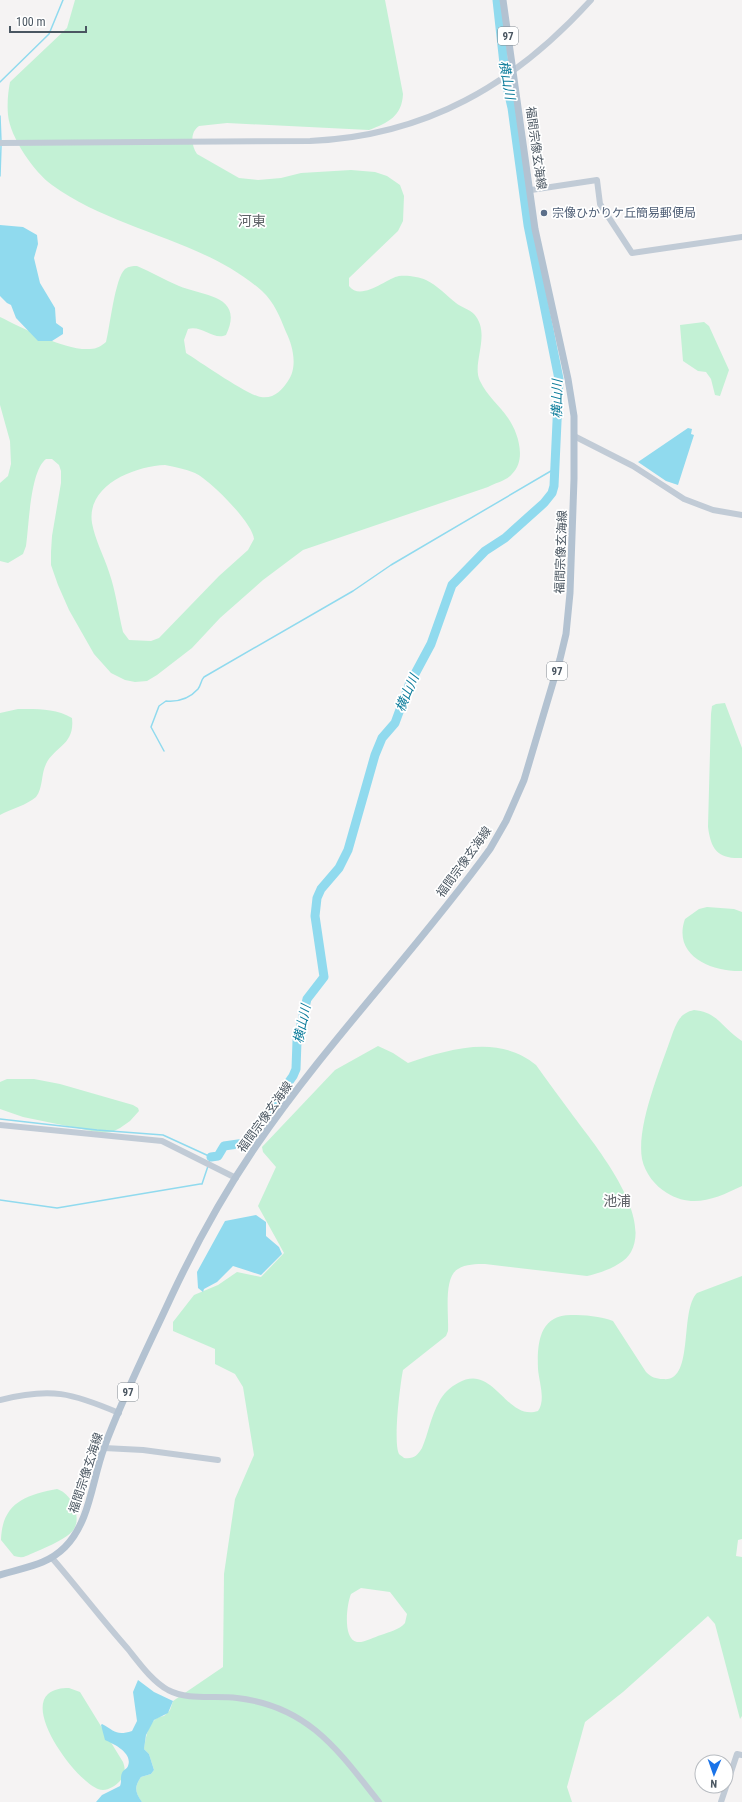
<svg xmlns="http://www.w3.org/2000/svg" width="742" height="1802" font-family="'Roboto Condensed','Noto Sans JP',sans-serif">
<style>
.green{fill:#c3f1d5;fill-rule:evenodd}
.water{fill:#90daee}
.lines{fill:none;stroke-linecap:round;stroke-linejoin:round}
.stream{stroke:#90daee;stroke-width:1.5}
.river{stroke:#90daee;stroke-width:9}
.secondary{stroke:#c1cbd6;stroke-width:6}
.primary{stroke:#b3c2d1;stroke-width:7}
.service-dot{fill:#5c6f8a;stroke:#fff;stroke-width:1.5}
.labels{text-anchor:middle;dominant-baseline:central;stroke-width:3.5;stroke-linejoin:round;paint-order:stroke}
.shield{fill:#fff;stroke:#808990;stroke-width:1}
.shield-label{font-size:11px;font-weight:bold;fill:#4a5661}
.street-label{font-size:12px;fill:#4a5661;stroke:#fff}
.service-label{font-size:12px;fill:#4e5e75;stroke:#fff;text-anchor:start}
.water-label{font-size:13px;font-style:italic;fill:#0c7c9b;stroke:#fff}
.quarter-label{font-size:14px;fill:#5f6368;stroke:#fff}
</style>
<rect width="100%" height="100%" fill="#f5f3f3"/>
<path class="green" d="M 75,0 L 385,0 L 403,94 C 402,116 388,123 369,130 L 227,123 L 199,126 C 190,132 191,145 197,154 L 239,178 L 258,180 L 281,178 L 301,173 L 351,170 L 375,172 L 387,176 L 400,185 L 404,196 L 403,221 L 398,231 L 349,278 L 349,286 C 361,302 387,278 399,276 C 408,275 419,277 426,280 C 437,285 447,296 456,303 C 461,307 469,309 474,314 C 492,334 471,363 480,381 C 487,396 499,405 508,418 C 518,432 527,460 512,474 C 506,481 495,483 488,487 L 303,550 L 263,580 L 220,618 L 192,648 L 157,675 L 147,681 L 135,682 L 125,680 L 111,673 L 94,654 L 69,610 L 58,585 L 51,565 L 51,552 L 52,536 L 61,483 L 61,471 L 59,465 L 52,459 L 46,459 C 30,471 29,526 26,546 L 23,554 L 8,563 L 0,561 L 0,483 L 8,476 L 11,464 L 10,441 L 0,405 L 0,317 C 23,328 65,351 90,349 C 97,349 101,346 106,342 C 110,327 115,278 125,269 C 129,266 133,266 137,266 C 151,272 165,280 179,286 C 203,296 245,295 226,335 C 214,341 202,325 188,329 L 184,340 L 186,353 C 200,362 249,396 261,397 C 274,399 282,390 288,381 C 298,367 293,346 286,332 C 280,317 274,302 262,291 C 203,239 115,231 52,185 C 34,172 10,137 8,115 C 7,104 8,92 10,82 L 67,28 ZM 165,465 C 175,467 185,469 195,473 C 210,480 253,523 254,539 L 248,550 L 219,576 L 159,638 L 151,641 L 129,640 L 123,632 C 118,612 116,592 109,572 C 104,556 95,540 92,523 C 86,485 135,466 165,465 Z
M 704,322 L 709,326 L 729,370 L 720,396 L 715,395 L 711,379 L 706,372 L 698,371 L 683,361 L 680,325 Z
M 725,703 L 742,748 L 742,858 C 718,859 711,850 708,827 L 711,714 L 712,706 L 716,704 Z
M 18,709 C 37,709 55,708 72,718 C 75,745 55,746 46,764 C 41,774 43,788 36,797 C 27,805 11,809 0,815 L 0,713 Z
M 707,907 L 734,909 L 742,912 L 742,971 C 712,972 672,956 685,919 L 699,909 Z
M 694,1010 C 718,1012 723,1029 742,1041 L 742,1186 C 717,1198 693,1209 667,1193 C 655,1186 645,1173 642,1159 C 636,1125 662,1065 673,1032 C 678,1020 681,1013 694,1010 Z
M 378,1046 L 393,1053 L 408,1063 C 449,1049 499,1034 536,1065 C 548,1082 561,1099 574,1117 C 595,1145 652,1214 631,1252 C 624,1265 601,1273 587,1276 L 485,1264 C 476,1264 466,1264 458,1269 C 443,1277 449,1315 448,1331 L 446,1336 L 403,1370 C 400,1385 393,1442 399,1454 C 400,1455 403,1457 404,1458 C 414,1459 417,1456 422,1448 C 428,1434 431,1416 439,1402 C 443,1394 450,1387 458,1383 C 494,1362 506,1422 538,1411 C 546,1400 539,1382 538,1369 C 537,1344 539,1315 571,1315 C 585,1315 600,1316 613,1321 L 646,1372 C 651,1377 656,1379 663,1379 C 695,1383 679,1311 697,1293 L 742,1276 L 742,1539 L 738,1540 L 736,1556 L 742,1557 L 742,1716 L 740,1719 L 715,1624 L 708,1616 L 623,1692 L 585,1722 L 567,1787 L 572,1802 L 142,1802 C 135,1793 134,1787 141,1777 L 151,1774 L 154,1770 L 149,1754 L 144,1749 C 146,1736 149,1717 164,1716 L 170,1710 L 173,1701 L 223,1667 L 224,1574 L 235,1499 L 254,1455 L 243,1387 L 235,1374 L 215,1364 L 215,1349 L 173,1331 L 173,1322 L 194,1295 L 218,1285 L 237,1272 L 261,1277 L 284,1253 L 258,1206 L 276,1167 L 263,1152 L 262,1147 L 335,1070 ZM 361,1588 L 390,1592 L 407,1614 L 405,1623 C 399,1630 389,1632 381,1635 C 374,1637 364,1643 357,1642 C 342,1639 347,1603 351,1594 Z
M 7,1079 L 34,1079 L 60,1084 L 133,1105 L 138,1108 L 139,1111 L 130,1121 L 120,1128 L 112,1132 L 101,1133 L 23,1117 L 0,1109 L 0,1082 Z
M 57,1489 C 71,1493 82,1516 74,1529 C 70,1538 36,1552 26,1556 C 22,1558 18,1557 14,1556 L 1,1540 C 2,1504 24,1495 57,1489 Z
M 69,1688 L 80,1692 L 123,1762 C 126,1770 125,1775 120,1781 C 114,1787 106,1792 98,1789 C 77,1781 26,1714 48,1694 C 54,1689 61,1688 69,1688 Z"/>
<path class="water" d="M 0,225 L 23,227 L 37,235 L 38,244 L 34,258 L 40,283 L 55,308 L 56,323 L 63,328 L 63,334 L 52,341 L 38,341 L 16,318 L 11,305 L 7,303 L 0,296 Z
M 688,428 L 692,429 L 691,434 L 694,435 L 678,485 L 666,481 L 638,462 Z
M 256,1215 L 266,1222 L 266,1236 L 279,1247 L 282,1254 L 261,1275 L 233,1266 L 217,1282 L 204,1289 L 203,1292 L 198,1288 L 197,1272 L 225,1221 Z
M 138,1680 L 154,1692 L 173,1701 L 168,1713 L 154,1720 L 146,1735 L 144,1749 L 149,1754 L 154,1770 L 151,1774 L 141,1777 C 134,1787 135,1792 142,1802 L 96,1802 L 102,1795 L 120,1786 C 122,1781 120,1777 122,1773 C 123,1770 127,1769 128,1766 C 133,1753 114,1744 105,1740 L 101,1725 L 102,1724 C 115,1731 116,1736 132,1731 L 137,1721 L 133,1692 Z"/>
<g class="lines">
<path class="stream" d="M 0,82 L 49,34 L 63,0
M 0,116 L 1,142
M 0,176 L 1,146
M 164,751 L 151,727 L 159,706 L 166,701 C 178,702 190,698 198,689 C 201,685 201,680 204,677 L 353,591 L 391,565 L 556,468
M 0,1119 L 97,1130 L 163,1135 L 211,1157 L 209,1162
M 0,1200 L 57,1208 L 200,1184 L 202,1184 L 208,1166"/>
<path class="river" d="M 211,1157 L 218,1156 L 224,1146 L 245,1143 L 249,1138 L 293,1076 L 296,1069 L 297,1041 L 307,999 L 324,977 L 315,916 L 317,898 L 321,889 L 339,868 L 348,850 L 375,755 L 382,738 L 395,723 L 409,685 L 431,644 L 452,585 L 485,551 L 505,538 L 544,503 L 552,493 L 554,486 L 559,379 L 528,225 L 512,108 L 506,82 L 497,0"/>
<path class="secondary" d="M 0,143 L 310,141 C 426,136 514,85 591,0
M 531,190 L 597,180 L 600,204 L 632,253 L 742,237
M 574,436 L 633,466 L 684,499 L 713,510 L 742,515
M 0,1125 L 162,1141 L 236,1178
M 0,1400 C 51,1387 72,1393 119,1413
M 104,1448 L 143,1450 L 218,1460
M 52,1558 C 78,1588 102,1620 128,1649 C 140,1664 152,1681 168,1690 C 189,1701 214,1695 237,1698 C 308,1706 338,1750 379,1802
M 721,1802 L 737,1754 L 742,1755"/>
<path class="primary" d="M 0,1575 C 24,1567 46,1566 65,1547 C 90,1522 92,1480 104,1448 C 123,1396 149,1345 172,1295 C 196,1244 224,1193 256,1146 C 327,1042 416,951 490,849 L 506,821 L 524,780 L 560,659 L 566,634 L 570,593 L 574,479 L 574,416 L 568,379 L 535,229 L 503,0"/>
</g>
<circle class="service-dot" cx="544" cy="213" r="4"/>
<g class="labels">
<g class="shield">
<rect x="498" y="27" width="20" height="18" rx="3"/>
<rect x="547" y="662" width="20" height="18" rx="3"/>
<rect x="118" y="1383" width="20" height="18" rx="3"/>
</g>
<g class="shield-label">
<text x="508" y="36">97</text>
<text x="557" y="671">97</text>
<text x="128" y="1392">97</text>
</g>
<g class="street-label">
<text transform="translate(536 148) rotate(82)">福間宗像玄海線</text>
<text transform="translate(561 552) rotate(-88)">福間宗像玄海線</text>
<text transform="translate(464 862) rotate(-54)">福間宗像玄海線</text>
<text transform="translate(265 1117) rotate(-54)">福間宗像玄海線</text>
<text transform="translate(86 1473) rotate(-72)">福間宗像玄海線</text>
</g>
<g class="service-label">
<text x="552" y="213">宗像ひかりケ丘簡易郵便局</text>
</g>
<g class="water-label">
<text transform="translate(507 80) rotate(80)">横山川</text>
<text transform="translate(557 399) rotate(-89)">横山川</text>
<text transform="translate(407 693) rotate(-67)">横山川</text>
<text transform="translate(302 1024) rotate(-78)">横山川</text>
</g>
<g class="quarter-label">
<text x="252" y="221">河東</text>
<text x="617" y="1201">池浦</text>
</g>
</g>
<g transform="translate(714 1774) rotate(182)"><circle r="19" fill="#ffffff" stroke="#b7bbc0"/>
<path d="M0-3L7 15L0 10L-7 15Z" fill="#1a73e8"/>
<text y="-6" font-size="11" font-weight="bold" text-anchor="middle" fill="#4a5661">N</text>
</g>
<path d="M10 26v6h76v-6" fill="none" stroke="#4a5661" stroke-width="2"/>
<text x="16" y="26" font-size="12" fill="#4a5661" stroke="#ffffff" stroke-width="3" paint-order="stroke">100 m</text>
</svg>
